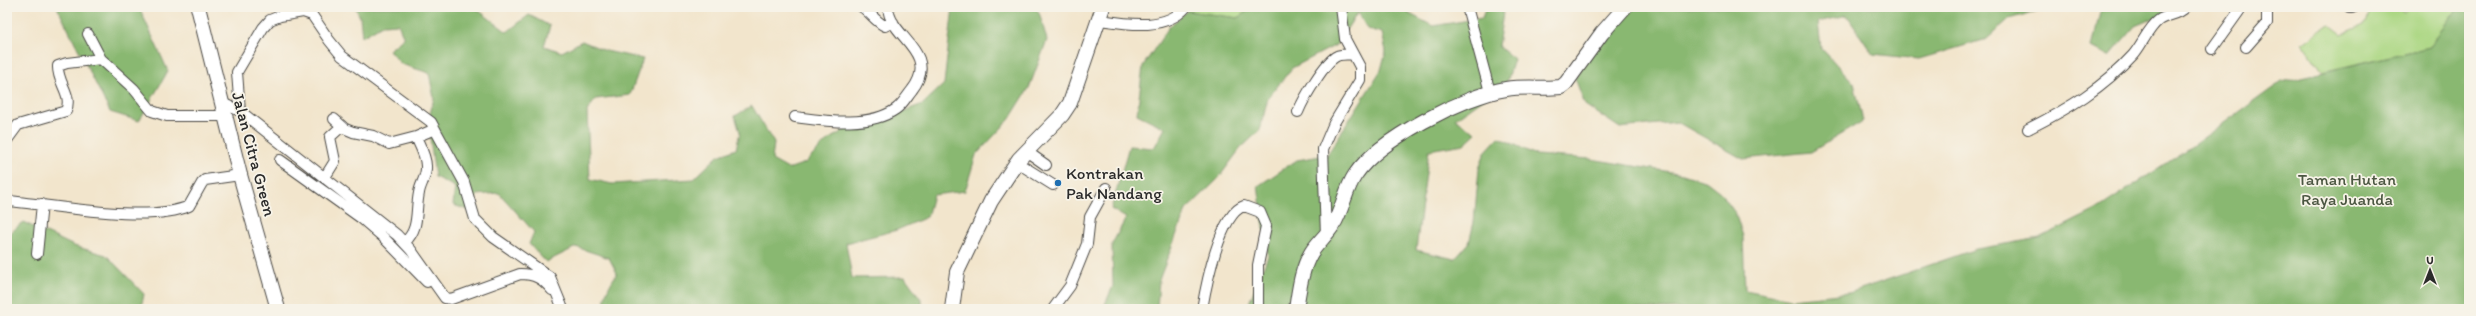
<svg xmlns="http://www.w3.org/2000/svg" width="2476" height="316" font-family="Itim,sans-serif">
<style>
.green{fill:#acd783;stroke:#6c8157}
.forest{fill:#89b871;stroke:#5a724e}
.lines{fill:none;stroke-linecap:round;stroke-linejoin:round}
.street-casing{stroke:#494743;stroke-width:12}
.secondary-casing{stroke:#494743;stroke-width:16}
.street{stroke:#fff;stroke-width:10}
.secondary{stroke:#fff;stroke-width:14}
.poi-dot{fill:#1f6fb2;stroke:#f7f3e8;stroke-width:1.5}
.labels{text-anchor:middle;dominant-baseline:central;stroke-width:3.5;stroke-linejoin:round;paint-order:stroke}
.street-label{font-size:17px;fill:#2b2b2b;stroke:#f7f3e8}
.poi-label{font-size:17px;fill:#2b2b2b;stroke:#f7f3e8;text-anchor:start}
.park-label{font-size:17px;fill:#4b5641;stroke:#f7f3e8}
</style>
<rect width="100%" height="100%" fill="#f7f3e8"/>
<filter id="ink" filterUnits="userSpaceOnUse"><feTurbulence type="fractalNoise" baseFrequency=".025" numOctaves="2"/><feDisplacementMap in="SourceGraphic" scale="8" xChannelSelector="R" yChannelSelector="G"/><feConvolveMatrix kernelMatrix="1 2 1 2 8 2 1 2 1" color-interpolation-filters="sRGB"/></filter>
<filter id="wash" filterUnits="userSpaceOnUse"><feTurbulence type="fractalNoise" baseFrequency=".012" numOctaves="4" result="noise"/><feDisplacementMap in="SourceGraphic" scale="16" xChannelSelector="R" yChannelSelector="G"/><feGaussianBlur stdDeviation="0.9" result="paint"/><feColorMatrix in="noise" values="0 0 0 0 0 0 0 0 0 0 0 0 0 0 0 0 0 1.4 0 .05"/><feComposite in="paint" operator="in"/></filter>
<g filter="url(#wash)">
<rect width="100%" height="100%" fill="#f2e5cc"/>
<path class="green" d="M 1188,7 L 1252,7 L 1238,18 L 1187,11 Z
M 2376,7 L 2396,7 L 2405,12 L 2409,7 L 2463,7 L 2458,8 L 2429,47 L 2322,72 L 2303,43 L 2329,24 L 2342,34 L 2364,25 L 2372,8 Z"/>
<path class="forest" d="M 57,7 L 139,7 L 168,71 L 139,121 L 110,112 Z
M 355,7 L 474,7 L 507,32 L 529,15 L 550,26 L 544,46 L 562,52 L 582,41 L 606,51 L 643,59 L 630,95 L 596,99 L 587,111 L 590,179 L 612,184 L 694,179 L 718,156 L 736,149 L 740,132 L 735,116 L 752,106 L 774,143 L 772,160 L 788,169 L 805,163 L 827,141 L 858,121 L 896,114 L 923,104 L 944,84 L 953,7 L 1034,7 L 1039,12 L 1047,40 L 1029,88 L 1009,120 L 976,155 L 965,191 L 933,195 L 927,217 L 897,230 L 846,243 L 852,278 L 905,277 L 921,299 L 924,309 L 605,309 C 602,296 611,283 617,273 L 609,258 L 576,247 L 546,262 L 529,244 L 534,232 L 499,193 L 477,195 L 472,211 L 453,205 L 455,187 L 435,177 L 428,122 L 434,98 L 429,73 L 401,64 L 389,50 L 404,38 L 398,24 L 382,25 L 362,37 L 360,17 Z
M 1252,7 L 1411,7 L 1408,13 L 1433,26 L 1482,18 L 1486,7 L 1504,7 L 1498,46 L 1514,59 L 1507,82 L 1455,119 L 1476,133 L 1464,144 L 1429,150 L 1416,250 L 1455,259 L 1469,243 L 1474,222 L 1479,169 L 1485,152 L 1499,137 L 1536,155 L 1591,159 L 1683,174 L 1707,182 L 1720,192 L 1735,213 L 1743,236 L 1745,290 L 1791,299 L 1849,293 L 1976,249 L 2040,238 L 2096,210 L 2185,151 L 2281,82 L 2429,47 L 2458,8 L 2469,7 L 2469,309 L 1250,309 L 1249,303 L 1268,256 L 1258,186 L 1297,160 L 1327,155 L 1381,70 L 1386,51 L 1382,33 L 1367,29 L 1358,12 L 1336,45 L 1292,68 L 1268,98 L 1260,130 L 1240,149 L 1217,180 L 1186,210 L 1159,280 L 1157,309 L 1103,309 L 1113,286 L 1112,244 L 1126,218 L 1111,209 L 1129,146 L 1154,148 L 1165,128 L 1137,114 L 1143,66 L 1169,27 L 1187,11 L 1238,18 Z
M 1636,7 L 2051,7 L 2009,19 L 1987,39 L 1919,59 L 1873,54 L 1847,15 L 1818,22 L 1821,48 L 1854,83 L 1863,121 L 1811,152 L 1743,159 L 1677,122 L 1620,128 L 1585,105 L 1575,78 L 1599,41 Z
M 2101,7 L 2161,7 L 2163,14 L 2135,26 L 2109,56 L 2092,47 Z
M 23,222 L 74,246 L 106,255 L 144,294 L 141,309 L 7,309 L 7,236 Z"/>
</g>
<g filter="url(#ink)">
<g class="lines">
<defs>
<path id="street" d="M 862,7 C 871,13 876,22 885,26 L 893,22
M 1467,7 L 1490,92
M 2349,7 L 2353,7
M 1100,20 C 1127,24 1166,31 1186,7
M 88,34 L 101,59 L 134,89 L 152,111 L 167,116 L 225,116
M 2246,47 L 2267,23 L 2267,7
M 2212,49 L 2242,7
M 222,103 L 240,111 L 397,235 L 411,250 L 445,298 L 451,299 L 520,274 C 535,274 543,279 552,290
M 240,111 L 237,72 L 263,28 L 270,20 L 280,16 L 303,12 L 312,15 L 329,40 L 342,56 L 431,122 L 464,182 L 475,219 L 493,237 L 550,277 L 563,309
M 1298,112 C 1303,100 1325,61 1337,56 C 1341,54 1348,55 1353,54
M 795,117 C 826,121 869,128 896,109 C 903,104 907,96 912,90 C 919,81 923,70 919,59 C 912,40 889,28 888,7
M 334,119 L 343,127
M 2028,129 C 2068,109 2103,88 2133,55 C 2142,45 2148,28 2159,20 C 2167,14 2178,16 2186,7
M 7,140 L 18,125 L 66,111 C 73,94 57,83 58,66 L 67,63 L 101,59
M 1026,151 L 1046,165
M 280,160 L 361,218 L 383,237 L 427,282
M 1016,162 L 1053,185
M 325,177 L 335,161 L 330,137 L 341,127 L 353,132 L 373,136 L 389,144 L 416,137
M 8,201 C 54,205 148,224 189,206 L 202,183 L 205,180 L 240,175
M 1326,236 L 1323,149 L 1334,123 L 1360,80 L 1360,67 L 1345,39 L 1341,7
M 405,242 C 420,228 415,212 419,193 C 420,184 427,177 426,166 C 426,156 420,146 416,137 L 435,129
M 37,254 L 42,204
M 1053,309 L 1070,286 L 1087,244 L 1090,217 L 1106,188
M 1202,309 C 1206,286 1220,213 1244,206 L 1260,212 L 1266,226 L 1258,265 L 1258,309"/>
<path id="secondary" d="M 198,7 L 240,175 L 278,309
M 952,309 L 957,272 L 991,201 L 1019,159 L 1062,115 L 1070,103 L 1103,7
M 1296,309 C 1299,291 1301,270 1311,253 C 1317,243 1327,235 1333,225 C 1343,209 1345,190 1355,175 C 1379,139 1464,96 1506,89 C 1524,86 1543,89 1561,87 L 1566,83 L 1602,33 L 1625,7"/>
</defs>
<use href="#street" class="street-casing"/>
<use href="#secondary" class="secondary-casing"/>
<use href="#street" class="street"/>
<use href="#secondary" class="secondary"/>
</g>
</g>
<circle class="poi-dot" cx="1058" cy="183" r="4"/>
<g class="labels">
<g class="street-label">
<text transform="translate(254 154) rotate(75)">Jalan Citra Green</text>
</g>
<g class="poi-label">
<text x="1066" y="173">Kontrakan<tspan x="1066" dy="20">Pak Nandang</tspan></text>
</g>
<g class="park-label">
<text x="2347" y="179">Taman Hutan<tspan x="2347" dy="20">Raya Juanda</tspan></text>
</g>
</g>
<rect width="2476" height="316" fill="none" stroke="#f7f3e8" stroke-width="24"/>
<g transform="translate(2430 270)" stroke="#f7f3e8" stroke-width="3" paint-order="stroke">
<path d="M0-3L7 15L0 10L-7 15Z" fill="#2b2b2b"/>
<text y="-6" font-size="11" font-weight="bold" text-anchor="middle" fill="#2b2b2b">U</text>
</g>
</svg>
